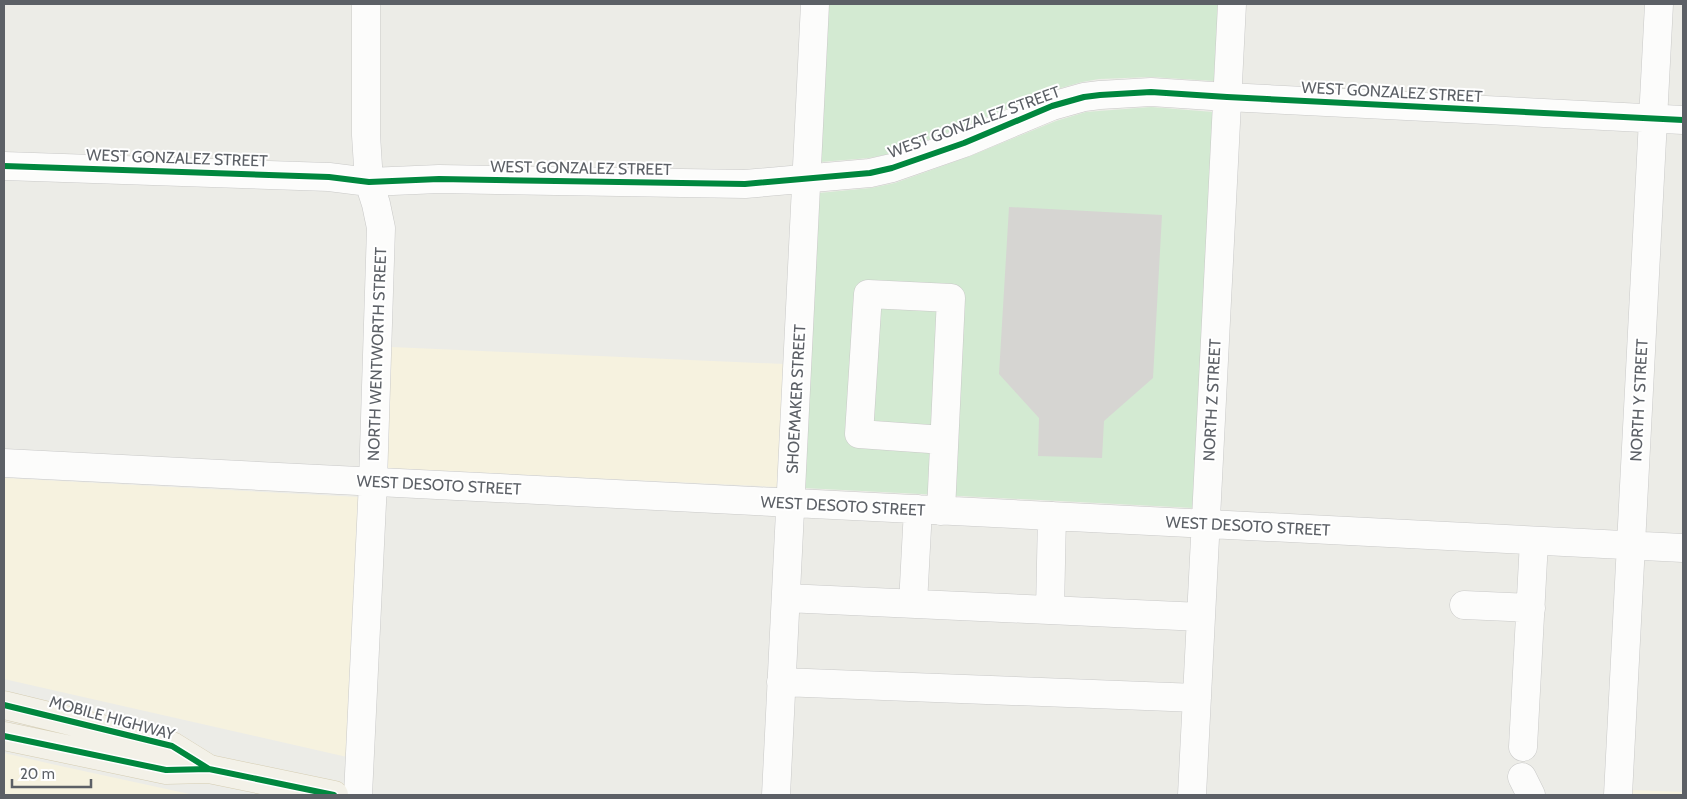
<svg xmlns="http://www.w3.org/2000/svg" width="1687" height="799" font-family="Cabin,sans-serif">
<style>
.commercial{fill:#f6f2df}
.green{fill:#d3ead2}
.building{fill:#d6d5d2}
.lines{fill:none;stroke-linecap:round;stroke-linejoin:round}
.minor-casing{stroke:#c9c9c8;stroke-width:29}
.major-casing{stroke:#d5cdb3;stroke-width:29}
.minor{stroke:#fcfcfb;stroke-width:28}
.major{stroke:#f3f1e8;stroke-width:28}
.cycleway-casing{stroke:#fff;stroke-width:9}
.cycleway{stroke:#00873e;stroke-width:6}
.labels{text-anchor:middle;dominant-baseline:central;stroke-width:4;stroke-linejoin:round;paint-order:stroke}
.street-label{font-size:16px;fill:#5c6066;stroke:#fff}
</style>
<rect width="100%" height="100%" fill="#ecece7"/>
<path class="commercial" d="M 391,347 L 784,364 L 778,487 L 387,468 Z
M 4,478 L 359,497 L 347,757 L 4,679 Z
M 4,753 L 56,765 L 194,795 L 4,795 Z
M 1632,790 L 1683,792 L 1683,795 L 1632,795 Z"/>
<path class="green" d="M 828,4 L 1218,4 L 1214,81 L 1151,77 L 1099,79 L 1082,82 L 1047,92 L 960,128 L 889,154 L 869,158 L 820,162 Z
M 1151,107 L 1213,112 L 1194,508 L 804,488 L 819,193 L 871,188 L 895,183 L 968,157 L 1056,121 L 1086,112 Z"/>
<path class="building" d="M 1009,207 L 1162,215 L 1153,378 L 1104,421 L 1102,458 L 1038,456 L 1039,418 L 999,374 Z"/>
<g class="lines">
<defs>
<path id="minor" d="M 4,166 L 329,177 L 369,182 L 439,179 L 745,184 L 870,173 L 892,168 L 964,143 L 1052,106 L 1084,97 L 1100,95 L 1151,92 L 1227,97 L 1683,120
M 4,463 L 1683,548
M 941,511 L 951,298 L 868,294 L 859,434 L 944,440
M 786,598 L 1201,617
M 913,604 L 918,509
M 1464,605 L 1531,608
M 1050,610 L 1052,516
M 781,682 L 1197,698
M 1523,747 L 1534,541
M 1522,777 L 1531,795
M 358,795 L 373,482 L 381,228 L 376,204 L 369,182 L 366,135 L 366,4
M 776,795 L 815,4
M 1192,795 L 1232,4
M 1618,795 L 1659,4"/>
<path id="major" d="M 4,705 L 172,746 L 209,769
M 4,736 L 166,770 L 209,769 L 334,795"/>
</defs>
<use href="#minor" class="minor-casing"/>
<use href="#major" class="major-casing"/>
<use href="#minor" class="minor"/>
<use href="#major" class="major"/>
<defs>
<path id="cycleway" d="M 4,166 L 329,177 L 369,182 L 439,179 L 745,184 L 870,173 L 892,168 L 964,143 L 1052,106 L 1084,97 L 1100,95 L 1151,92 L 1227,97 L 1683,120
M 4,705 L 172,746 L 209,769
M 4,736 L 166,770 L 209,769 L 334,795"/>
</defs>
<use href="#cycleway" class="cycleway-casing"/>
<use href="#cycleway" class="cycleway"/>
</g>
<g class="labels">
<g class="street-label">
<text transform="translate(1392 92) rotate(3)">WEST GONZALEZ STREET</text>
<text transform="translate(974 122) rotate(-20)">WEST GONZALEZ STREET</text>
<text transform="translate(177 158) rotate(2)">WEST GONZALEZ STREET</text>
<text transform="translate(581 168) rotate(1)">WEST GONZALEZ STREET</text>
<text transform="translate(377 354) rotate(-88)">NORTH WENTWORTH STREET</text>
<text transform="translate(796 399) rotate(-87)">SHOEMAKER STREET</text>
<text transform="translate(1212 400) rotate(-87)">NORTH Z STREET</text>
<text transform="translate(1639 400) rotate(-87)">NORTH Y STREET</text>
<text transform="translate(439 485) rotate(3)">WEST DESOTO STREET</text>
<text transform="translate(843 506) rotate(3)">WEST DESOTO STREET</text>
<text transform="translate(1248 526) rotate(3)">WEST DESOTO STREET</text>
<text transform="translate(112 718) rotate(15)">MOBILE HIGHWAY</text>
</g>
</g>
<rect width="1687" height="799" fill="none" stroke="#5c6066" stroke-width="10"/>
<path d="M12 779v8h79v-8" fill="none" stroke="#5c6066" stroke-width="2.5"/>
<text x="20" y="779" font-size="15" fill="#5c6066" stroke="#ffffff" stroke-width="4" paint-order="stroke">20 m</text>
</svg>
